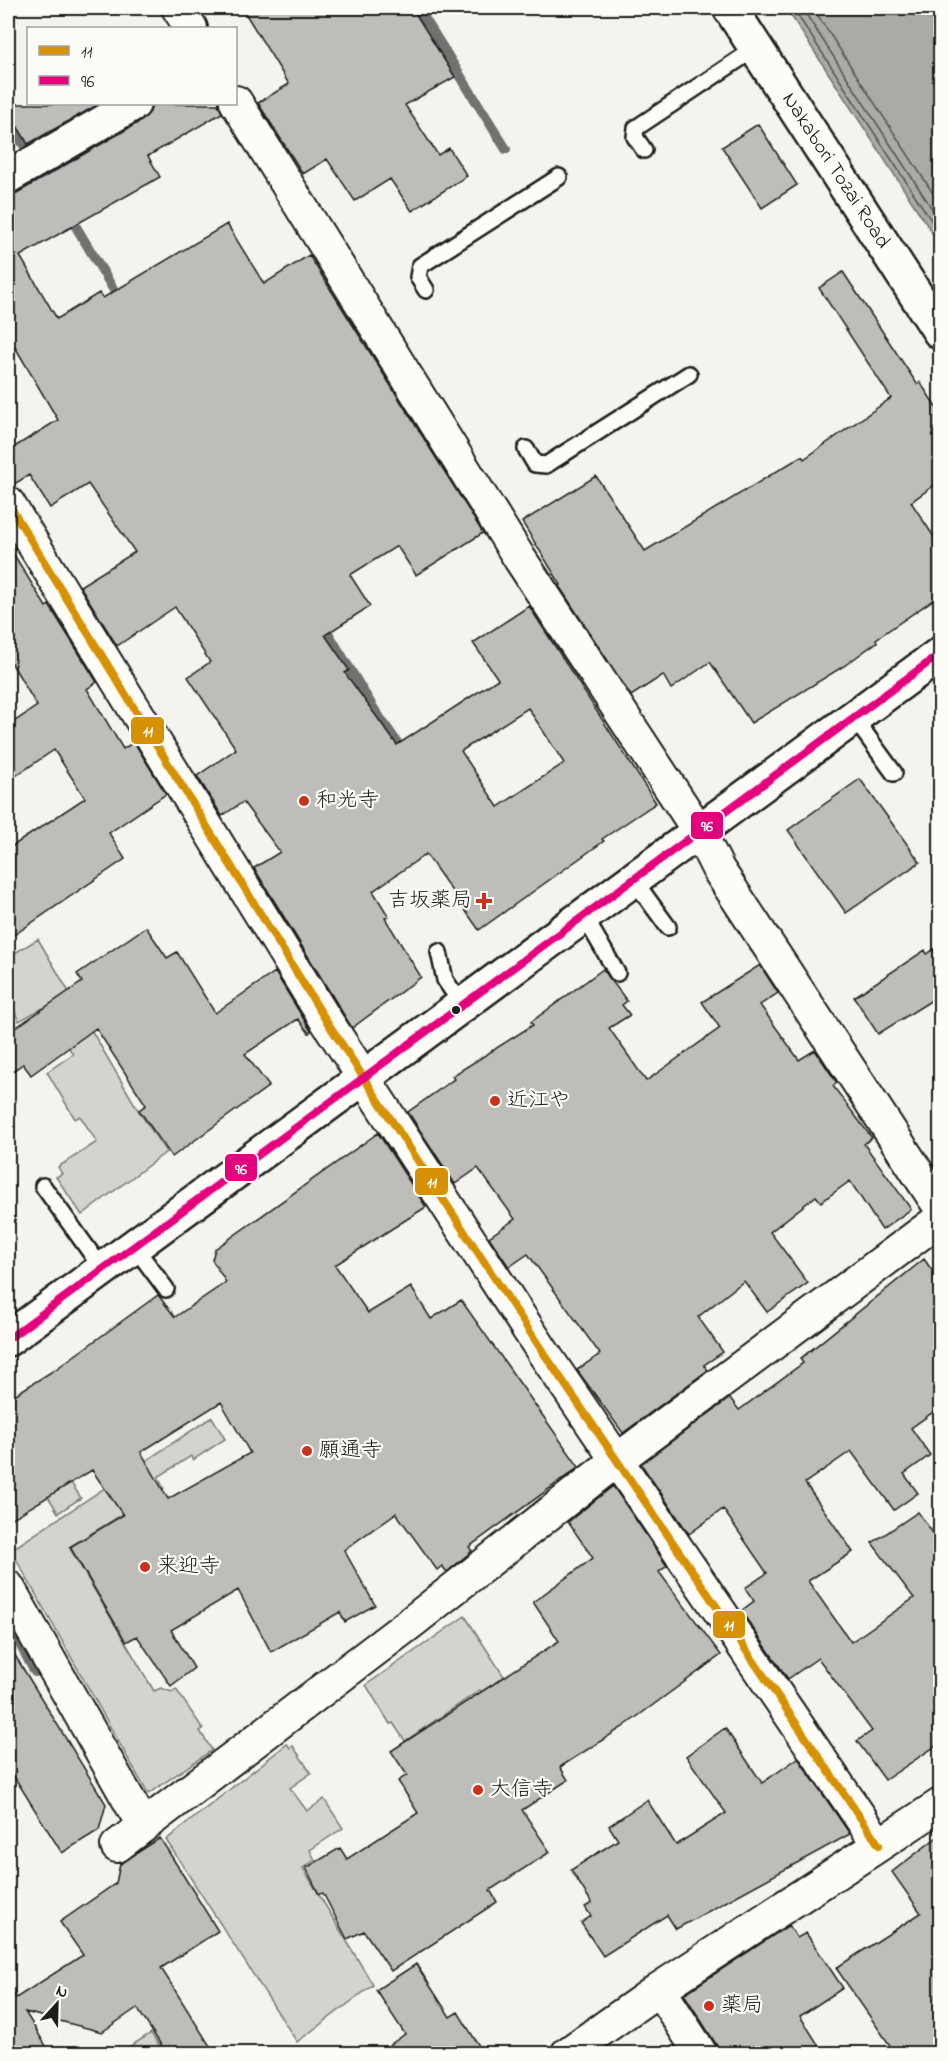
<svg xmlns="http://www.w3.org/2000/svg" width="948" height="2061" font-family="'Indie Flower','Klee One',sans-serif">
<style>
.green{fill:#d4d3cf;stroke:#787876;stroke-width:1.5}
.water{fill:#abaaa6;stroke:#72716f;stroke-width:1.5}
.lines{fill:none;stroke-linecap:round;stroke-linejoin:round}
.shore{stroke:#555553;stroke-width:1.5}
.stream{stroke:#72716f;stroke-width:10}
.building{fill:#bebdba;stroke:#1c1c1c;stroke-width:1.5;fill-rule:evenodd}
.lane-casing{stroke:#1c1c1c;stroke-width:20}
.street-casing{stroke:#1c1c1c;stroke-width:36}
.secondary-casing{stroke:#1c1c1c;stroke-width:38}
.primary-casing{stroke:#1c1c1c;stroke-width:38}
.lane{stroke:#fdfcf7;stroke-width:15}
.street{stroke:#fdfcf7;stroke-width:32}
.secondary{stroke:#fdfcf7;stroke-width:33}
.primary{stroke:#fdfcf7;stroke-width:33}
.bus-1-casing{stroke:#fdfcf7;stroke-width:12}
.bus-2-casing{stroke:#fdfcf7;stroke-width:12}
.bus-1{stroke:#d69104;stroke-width:8}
.bus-2{stroke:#e5007d;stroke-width:8}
.poi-dot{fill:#c8321e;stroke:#fdfcf7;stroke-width:2}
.bus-dot{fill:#1c1c1c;stroke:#fdfcf7;stroke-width:2}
.labels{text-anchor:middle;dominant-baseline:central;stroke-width:4.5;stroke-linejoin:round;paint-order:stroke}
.street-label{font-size:21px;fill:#1c1c1c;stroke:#fdfcf7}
.poi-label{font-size:21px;fill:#1c1c1c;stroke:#fdfcf7;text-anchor:start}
.line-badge{stroke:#fdfcf7;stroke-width:2}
.badge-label{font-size:16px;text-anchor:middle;font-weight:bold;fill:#fff}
</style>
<rect width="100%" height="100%" fill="#f4f3ee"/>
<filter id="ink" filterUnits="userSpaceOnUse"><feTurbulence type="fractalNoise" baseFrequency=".0167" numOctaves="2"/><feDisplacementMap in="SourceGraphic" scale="12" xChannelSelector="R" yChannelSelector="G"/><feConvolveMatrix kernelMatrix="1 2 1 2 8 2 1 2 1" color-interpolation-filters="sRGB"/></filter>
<g filter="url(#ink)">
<path class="green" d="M 38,939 L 138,1110 L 166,1152 L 82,1215 L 56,1177 L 62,1174 L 58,1167 L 97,1142 L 80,1116 L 75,1119 L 47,1072 L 73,1054 L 43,1008 L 19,1021 L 8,998 L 8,957 Z
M 15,1396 L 81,1498 L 58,1513 L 8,1430 L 8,1401 Z
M 212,1417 L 225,1439 L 193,1460 L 191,1456 L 158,1477 L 164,1489 L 69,1547 L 154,1691 L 161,1688 L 172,1692 L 176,1689 L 203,1729 L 200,1731 L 212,1750 L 148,1794 L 11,1550 Z
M 465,1616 L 505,1678 L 482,1693 L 480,1690 L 405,1741 L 393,1723 L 390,1724 L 366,1685 Z
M 287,1744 L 290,1748 L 293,1746 L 311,1773 L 290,1788 L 307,1811 L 324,1799 L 343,1828 L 310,1850 L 315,1860 L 303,1868 L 373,1985 L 297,2042 L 166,1840 Z
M 151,2033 L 164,2053 L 120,2053 Z"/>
<path class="water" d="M 786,8 L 940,8 L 940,245 Z"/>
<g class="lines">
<path class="shore" d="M 793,8 L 940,234
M 802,8 L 940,221
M 813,8 L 940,204"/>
<path class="stream" d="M 418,8 L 506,149
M 8,119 L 28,152
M 69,215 L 121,302
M 322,623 L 374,709 L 405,754
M 8,1622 L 35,1672"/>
</g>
<path class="building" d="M 242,8 L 412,8 L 455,77 L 405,105 L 438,155 L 449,148 L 467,176 L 412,211 L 390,179 L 355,201 L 327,159 L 303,174 L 258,103 L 289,84 Z
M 8,104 L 99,104 L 28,144 L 8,111 Z
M 152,104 L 218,104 L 222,113 L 148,156 L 160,177 L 20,256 L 57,319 L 99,293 L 103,298 L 227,224 L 264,284 L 309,255 L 483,533 L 416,575 L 397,546 L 350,575 L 370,606 L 325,635 L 349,670 L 345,673 L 397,745 L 498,679 L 473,643 L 529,606 L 656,803 L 602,839 L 604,841 L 479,930 L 426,854 L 373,891 L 389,917 L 385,918 L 421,977 L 352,1028 L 254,868 L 280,852 L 243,802 L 222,816 L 197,776 L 236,749 L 188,677 L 210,662 L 175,607 L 117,646 L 80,586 L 135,552 L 88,484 L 50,508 L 29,475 L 11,486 L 8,485 L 8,451 L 58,420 L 8,335 L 8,195 L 17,193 L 143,120 L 150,112 ZM 528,708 L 564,763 L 498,807 L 461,751 Z
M 758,124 L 797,185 L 762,208 L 722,147 Z
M 843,272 L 917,384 L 920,382 L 940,413 L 940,481 L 911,502 L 940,546 L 940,595 L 876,639 L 877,642 L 844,666 L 751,723 L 710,662 L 671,689 L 663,675 L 631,696 L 559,586 L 561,585 L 522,522 L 596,476 L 645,551 L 802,456 L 804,459 L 891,398 L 819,288 Z
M 8,545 L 46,607 L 49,605 L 97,682 L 87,689 L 123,749 L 134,742 L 166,794 L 109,833 L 125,859 L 8,939 L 8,849 L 85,798 L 54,750 L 8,781 L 8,726 L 37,706 L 8,657 Z
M 860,779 L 920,862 L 846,913 L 788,830 Z
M 146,927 L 167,958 L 177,952 L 215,1013 L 275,972 L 311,1031 L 309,1033 L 298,1019 L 245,1054 L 269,1086 L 172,1157 L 139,1110 L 146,1105 L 96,1028 L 31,1075 L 23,1064 L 8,1074 L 8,1033 L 82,982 L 77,974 Z
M 940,945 L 940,995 L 878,1034 L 854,997 L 925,950 L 927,954 Z
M 760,965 L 778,993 L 760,1005 L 799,1060 L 815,1050 L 837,1083 L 833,1086 L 872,1138 L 864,1144 L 911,1209 L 882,1230 L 850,1181 L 821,1202 L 816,1196 L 770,1232 L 808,1283 L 767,1312 L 744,1281 L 698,1317 L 723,1352 L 704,1365 L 708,1370 L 623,1433 L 577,1370 L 600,1354 L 528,1254 L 509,1267 L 489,1237 L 515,1219 L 478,1168 L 455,1184 L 408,1112 L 454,1079 L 452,1076 L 533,1025 L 531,1022 L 603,969 L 627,1001 L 622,1005 L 630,1015 L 609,1028 L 646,1081 L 720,1028 L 702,1002 Z
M 378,1133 L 426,1207 L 335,1265 L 368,1313 L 411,1287 L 431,1319 L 461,1300 L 579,1467 L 469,1547 L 472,1551 L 447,1572 L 442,1566 L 437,1570 L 396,1513 L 344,1550 L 375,1605 L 345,1622 L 340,1612 L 271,1652 L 238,1590 L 171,1630 L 194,1668 L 171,1686 L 137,1636 L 126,1642 L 70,1547 L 123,1515 L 92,1470 L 8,1521 L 8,1399 L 56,1369 L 158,1295 L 175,1317 L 226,1282 L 212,1260 L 215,1249 ZM 221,1402 L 250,1453 L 168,1499 L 141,1452 Z
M 924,1259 L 940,1282 L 940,1407 L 911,1428 L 930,1455 L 904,1474 L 918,1493 L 894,1510 L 851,1451 L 805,1483 L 853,1552 L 808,1581 L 851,1642 L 914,1598 L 872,1543 L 918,1512 L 940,1543 L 940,1743 L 885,1780 L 857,1741 L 872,1731 L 818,1658 L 788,1679 L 741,1611 L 754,1601 L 745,1588 L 767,1573 L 723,1509 L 689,1534 L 641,1464 L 730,1398 L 739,1410 L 803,1363 L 800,1359 Z
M 613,1486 L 667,1566 L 659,1572 L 721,1655 L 623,1727 L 560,1767 L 568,1780 L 522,1810 L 550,1852 L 490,1890 L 497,1902 L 391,1971 L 364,1931 L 347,1939 L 323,1893 L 319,1894 L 306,1868 L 340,1848 L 347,1859 L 418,1813 L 398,1781 L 407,1775 L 391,1751 L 559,1641 L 533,1602 L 593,1558 L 568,1522 Z
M 8,1644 L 106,1804 L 99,1830 L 62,1853 L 8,1767 Z
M 725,1728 L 762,1783 L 798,1758 L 850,1834 L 676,1929 L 667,1915 L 603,1956 L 581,1923 L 591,1916 L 585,1907 L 592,1903 L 571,1870 L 618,1840 L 609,1826 L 647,1800 L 676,1845 L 726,1813 L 686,1756 Z
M 940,1835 L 940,2054 L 896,2054 L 836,1968 L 921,1913 L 892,1872 Z
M 160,1838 L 218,1931 L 161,1968 L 215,2054 L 167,2054 L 137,2008 L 102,2032 L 25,2012 L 51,2054 L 8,2054 L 8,1985 L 16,1998 L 83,1955 L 60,1922 L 116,1883 L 120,1864 Z
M 789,1925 L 797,1938 L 806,1933 L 843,1988 L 800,2016 L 824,2054 L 719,2054 L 716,2044 L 684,1994 Z
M 416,1964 L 450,2017 L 458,2012 L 484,2054 L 377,2054 L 405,2034 L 376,1990 Z"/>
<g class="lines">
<defs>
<path id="lane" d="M 644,150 L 635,137 L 636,128 L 756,48
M 426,290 L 418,277 L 420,266 L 559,177
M 526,449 L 535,464 L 546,465 L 689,374
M 854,718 L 894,773
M 633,879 L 668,927
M 584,916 L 617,973
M 439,952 L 445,980 L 463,1006
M 43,1186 L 103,1270
M 134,1246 L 166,1289"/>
<path id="street" d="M 178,8 L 191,28
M 236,102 L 520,559 L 700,833 L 718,869 L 940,1207
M 8,177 L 134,104
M 8,503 L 322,1014 L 543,1352 L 879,1845
M 8,1587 L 143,1825
M 117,1846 L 413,1621 L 617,1460 L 940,1219
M 659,1989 L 701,2054
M 567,2054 L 659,1989 L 940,1805"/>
<path id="secondary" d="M 8,1339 L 940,654"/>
<g id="primary">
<path id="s1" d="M 730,8 L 940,332"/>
</g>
</defs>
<use href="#lane" class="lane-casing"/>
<use href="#street" class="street-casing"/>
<use href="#secondary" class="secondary-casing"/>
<use href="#primary" class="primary-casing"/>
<use href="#lane" class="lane"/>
<use href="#street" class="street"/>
<use href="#secondary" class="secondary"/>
<use href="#primary" class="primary"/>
<defs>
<path id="bus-1" d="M 8,503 L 322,1014 L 543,1352 L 879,1845"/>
<path id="bus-2" d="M 8,1339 L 940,654"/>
</defs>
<use href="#bus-1" class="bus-1-casing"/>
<use href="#bus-2" class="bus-2-casing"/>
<use href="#bus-1" class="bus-1"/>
<use href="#bus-2" class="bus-2"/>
</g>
</g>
<g class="poi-dot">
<circle cx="304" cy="801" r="6"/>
<path d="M481 892h6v6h6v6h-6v6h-6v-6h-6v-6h6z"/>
<circle cx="495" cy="1101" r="6"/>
<circle cx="307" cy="1451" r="6"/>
<circle cx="145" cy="1567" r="6"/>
<circle cx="478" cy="1790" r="6"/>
<circle cx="709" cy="2006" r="6"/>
</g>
<circle class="bus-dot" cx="456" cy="1010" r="5"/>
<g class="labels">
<g class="street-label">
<text stroke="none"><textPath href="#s1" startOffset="194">Nakabori Tozai Road</textPath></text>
</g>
<g class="poi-label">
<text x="316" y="801">和光寺</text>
<text x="472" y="901" text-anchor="end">吉坂薬局</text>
<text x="507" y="1101">近江や</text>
<text x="319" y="1451">願通寺</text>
<text x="157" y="1567">来迎寺</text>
<text x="490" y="1790">大信寺</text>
<text x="721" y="2006">薬局</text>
</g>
</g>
<g class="line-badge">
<rect x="130" y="716" width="35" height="29" rx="6" fill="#d69104"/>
<rect x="690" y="811" width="34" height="29" rx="6" fill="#e5007d"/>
<rect x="224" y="1153" width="34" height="29" rx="6" fill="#e5007d"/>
<rect x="414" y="1167" width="35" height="29" rx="6" fill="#d69104"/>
<rect x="712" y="1610" width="34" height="29" rx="6" fill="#d69104"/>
</g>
<g class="badge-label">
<text x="148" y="736">11</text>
<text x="707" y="831">96</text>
<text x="241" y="1174">96</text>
<text x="432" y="1187">11</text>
<text x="729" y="1630">11</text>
</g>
<rect width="948" height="2061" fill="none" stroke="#fdfcf7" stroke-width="30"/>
<rect x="15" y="15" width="918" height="2031" fill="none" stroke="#1c1c1c" stroke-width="2" filter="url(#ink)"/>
<rect x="27" y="27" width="210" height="78" fill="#fdfcf7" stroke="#a3a29f" stroke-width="1.5"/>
<rect x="39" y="46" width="30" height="9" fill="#d69104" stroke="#a3a29f" stroke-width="1.5"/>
<text x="81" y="57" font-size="18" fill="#1c1c1c">11</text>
<rect x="39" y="76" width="30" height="9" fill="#e5007d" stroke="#a3a29f" stroke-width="1.5"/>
<text x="81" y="87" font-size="18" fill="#1c1c1c">96</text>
<g transform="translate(57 2004) rotate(22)" stroke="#fdfcf7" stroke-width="4.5" paint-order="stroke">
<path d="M0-4.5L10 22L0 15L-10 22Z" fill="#1c1c1c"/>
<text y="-9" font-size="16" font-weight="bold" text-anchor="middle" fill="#1c1c1c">N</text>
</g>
</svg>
